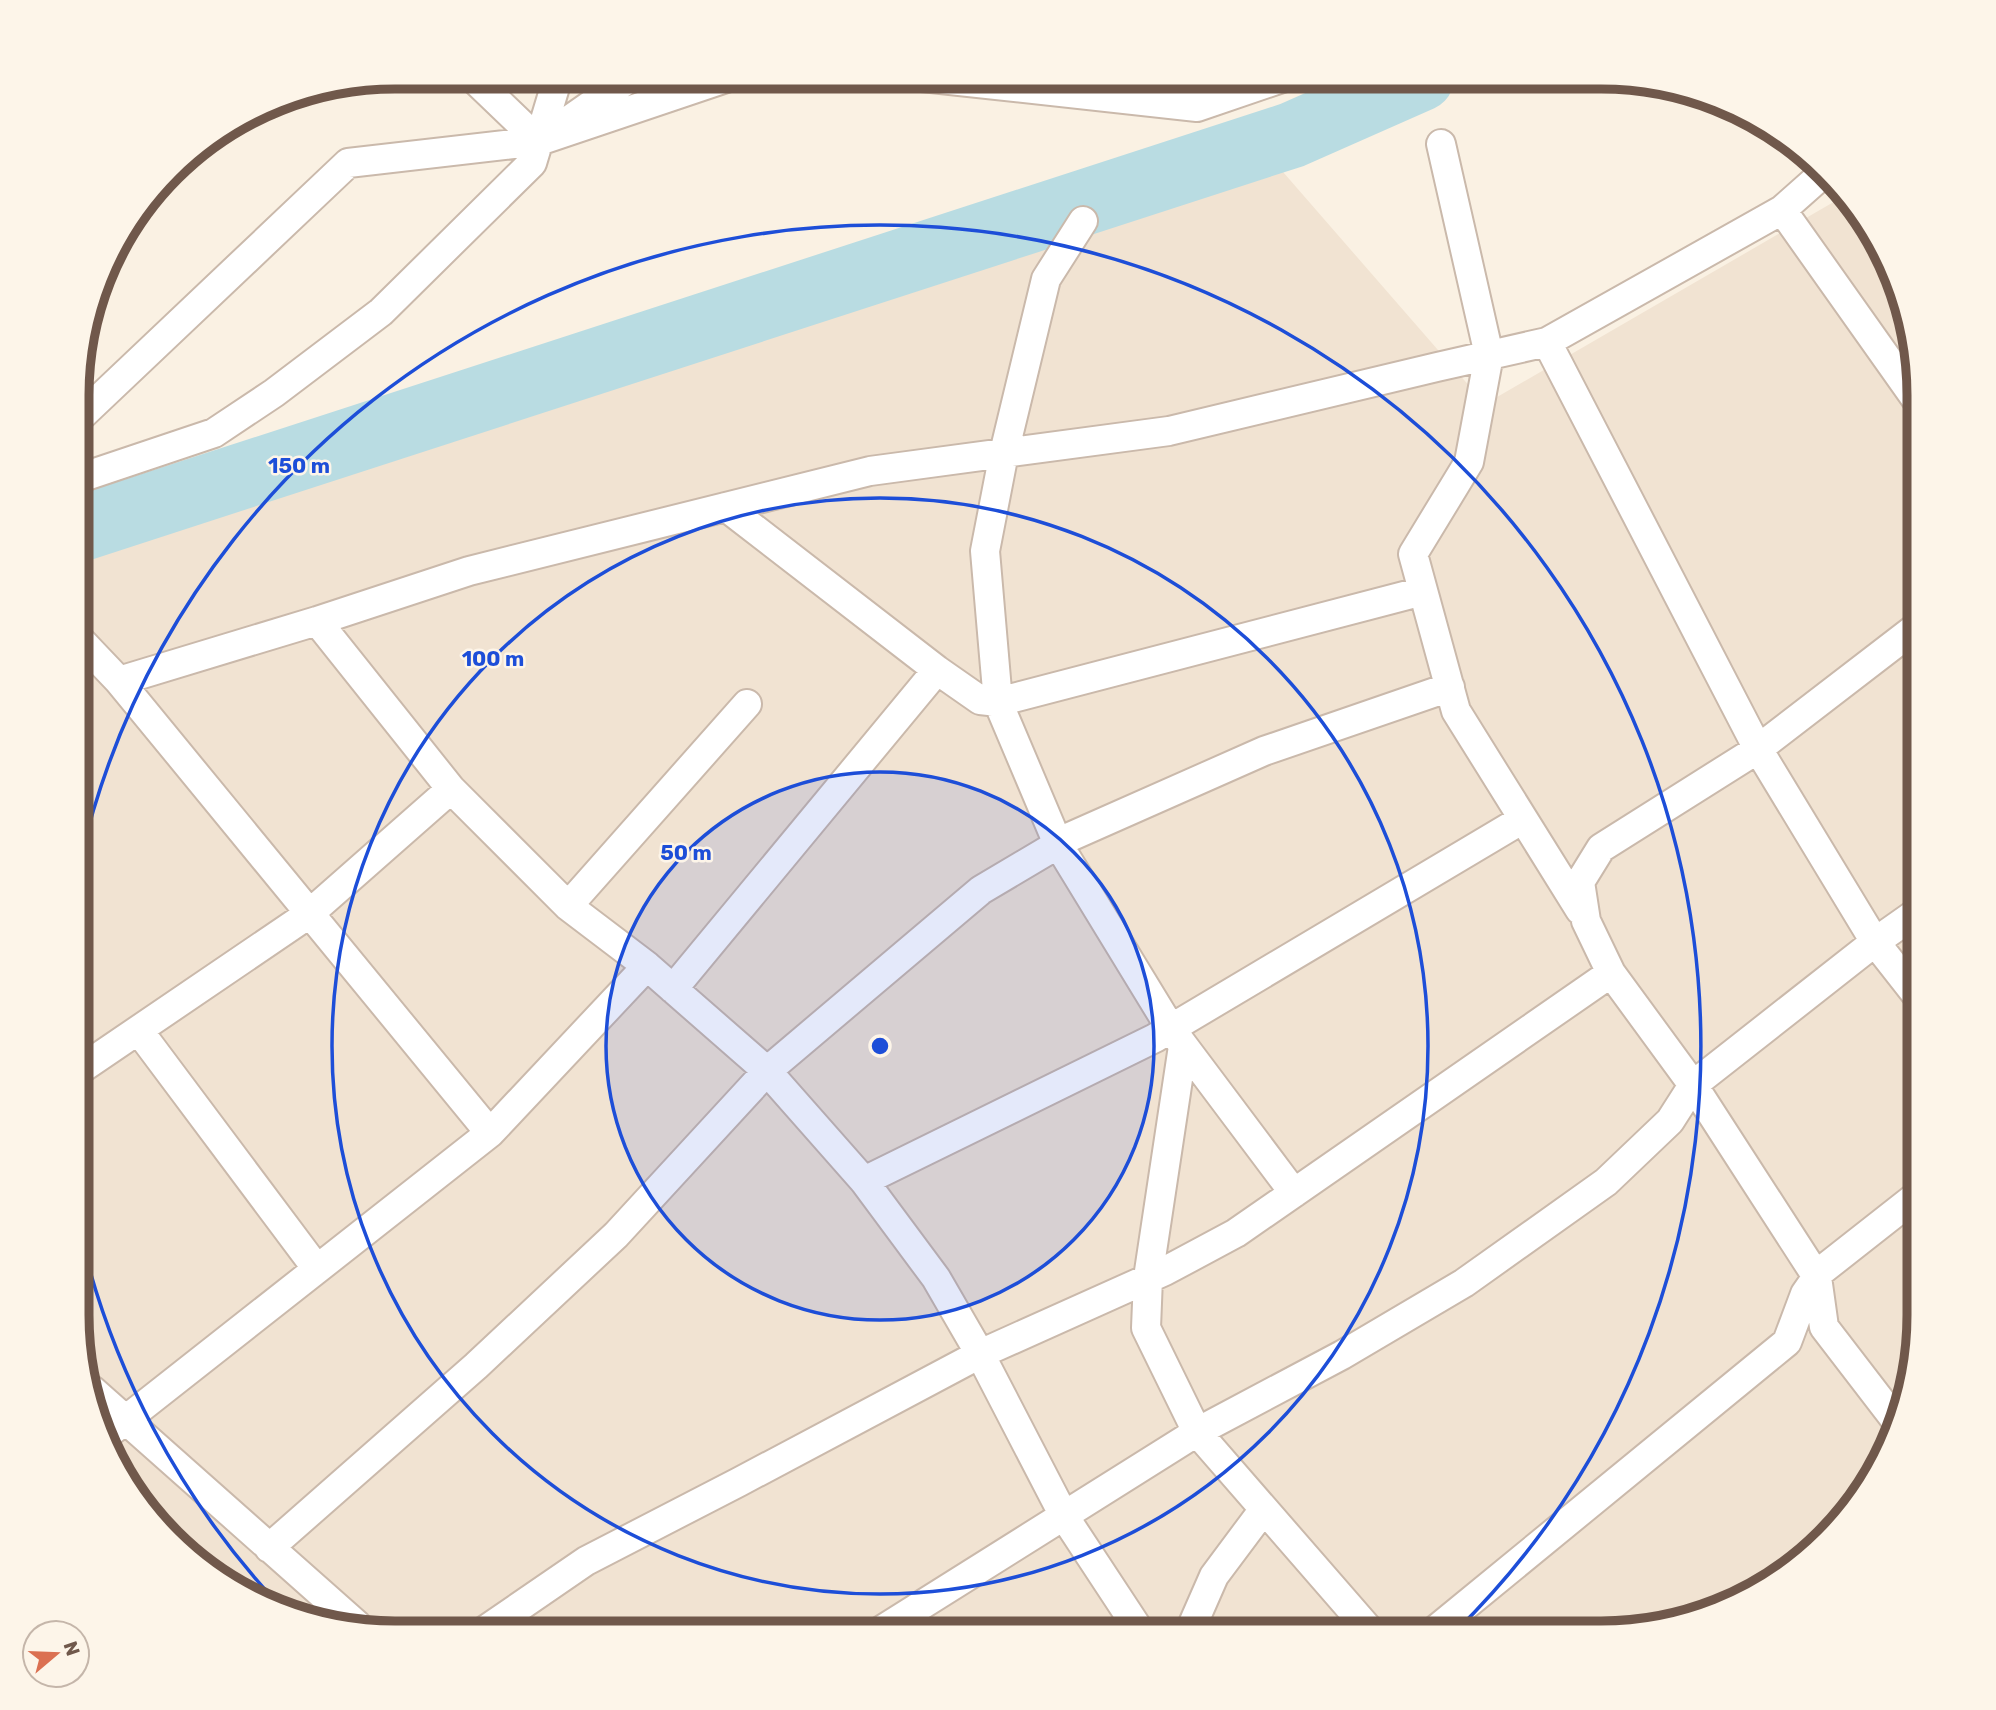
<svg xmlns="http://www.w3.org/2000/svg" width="1996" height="1710" font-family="Rubik,sans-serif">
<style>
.residential{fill:#f1e3d2}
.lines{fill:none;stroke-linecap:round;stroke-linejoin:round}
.river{stroke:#b9dce2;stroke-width:66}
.street-casing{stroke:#cab9ab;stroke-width:32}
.street{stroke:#fff;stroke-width:28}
.ring{fill:none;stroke:#1d4ed8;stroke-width:3.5}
.rim{fill:none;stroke:#70584b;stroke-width:9}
.centre{fill:#1d4ed8;stroke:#fdf5e9;stroke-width:3.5}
.ring-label{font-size:21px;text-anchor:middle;font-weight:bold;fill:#1d4ed8;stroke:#fdf5e9;stroke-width:5;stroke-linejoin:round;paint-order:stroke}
</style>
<rect width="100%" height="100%" fill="#faf1e3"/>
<path class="residential" d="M 1263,149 L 1485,404 L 1844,196 L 1886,255 L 1918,374 L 1919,1314 L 1895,1437 L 1825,1540 L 1723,1609 L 1621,1632 L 396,1633 L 273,1609 L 170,1539 L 110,1455 L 78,1336 L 79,519 L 507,397 Z"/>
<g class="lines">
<path class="river" d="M 79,529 L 1292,135 L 1421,78"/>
<defs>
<path id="street" d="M 472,77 L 539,141
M 922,77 L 1197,107 L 1285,77
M 565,123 L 631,77
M 1441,144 L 1489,355 L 1469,462 L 1413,554 L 1456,711 L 1580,910
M 1782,210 L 1918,402
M 1083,221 L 1046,279 L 1004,453 L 985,551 L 998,702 L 1058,844 L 1171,1029 L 1294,1193
M 1547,342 L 1758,749 L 1875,942 L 1919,998
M 80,417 L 348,163 L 539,141 L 729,77
M 80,478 L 214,433 L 274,393 L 381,312 L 532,163 L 558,77
M 726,507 L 937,670 L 980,700 L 998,702 L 1423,591
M 317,621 L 451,789 L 568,906 L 647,966 L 767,1071 L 864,1181 L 936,1278 L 980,1354 L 1064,1516 L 1141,1633
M 79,639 L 119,681 L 490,1133
M 119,681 L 317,621 L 469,571 L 870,471 L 1169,431 L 1437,367 L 1547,342 L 1782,210 L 1826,171
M 568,906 L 747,704
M 673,989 L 937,670
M 139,1031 L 317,1269
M 1183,1046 L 1148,1278 L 1146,1328 L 1197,1432 L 1371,1632
M 78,1071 L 309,914 L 451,789
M 864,1181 L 1155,1038 L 1523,819
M 92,1390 L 357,1625
M 1897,1422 L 1824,1327 L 1817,1277 L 1693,1085 L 1611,973 L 1586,921 L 1580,882 L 1601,848 L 1758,749 L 1918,626
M 105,1436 L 490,1133 L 647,966
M 269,1548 L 476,1366 L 616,1235 L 767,1071 L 981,890 L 1072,836 L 1264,751 L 1450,687
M 1433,1632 L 1787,1342 L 1805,1294 L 1821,1271 L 1919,1194
M 481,1633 L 586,1561 L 739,1482 L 980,1354 L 1165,1271 L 1236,1233 L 1611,973
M 877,1633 L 1197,1432 L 1342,1355 L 1464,1283 L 1606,1182 L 1670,1121 L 1693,1085 L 1875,942 L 1919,911
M 1189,1633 L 1214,1576 L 1264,1509"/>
</defs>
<use href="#street" class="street-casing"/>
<use href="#street" class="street"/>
</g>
<circle cx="880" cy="1046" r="274" fill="#1d4ed8" fill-opacity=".12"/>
<g class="ring">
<circle cx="880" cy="1046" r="274"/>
<circle cx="880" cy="1046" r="548"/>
<path d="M280 1606A821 821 0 0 1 78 1224M80 861A821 821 0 1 1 1455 1632"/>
</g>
<path d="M0 0H1996V1710H0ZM395 89H1601A306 306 0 0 1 1907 395V1315A306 306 0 0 1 1601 1621H395A306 306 0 0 1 89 1315V395A306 306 0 0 1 395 89Z" fill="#fdf5e9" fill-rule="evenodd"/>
<path class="rim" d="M395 89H1601A306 306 0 0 1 1907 395V1315A306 306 0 0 1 1601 1621H395A306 306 0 0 1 89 1315V395A306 306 0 0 1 395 89Z"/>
<circle cx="880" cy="1046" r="10" class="centre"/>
<g class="ring-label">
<text x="299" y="473">150 m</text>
<text x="493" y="666">100 m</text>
<text x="686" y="860">50 m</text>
</g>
<g transform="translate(56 1654) rotate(71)"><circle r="33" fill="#fdf5e9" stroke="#c5b6aa" stroke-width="2"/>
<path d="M0-5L12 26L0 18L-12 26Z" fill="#db7051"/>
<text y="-10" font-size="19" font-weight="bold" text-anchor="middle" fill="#70584b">N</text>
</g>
</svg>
